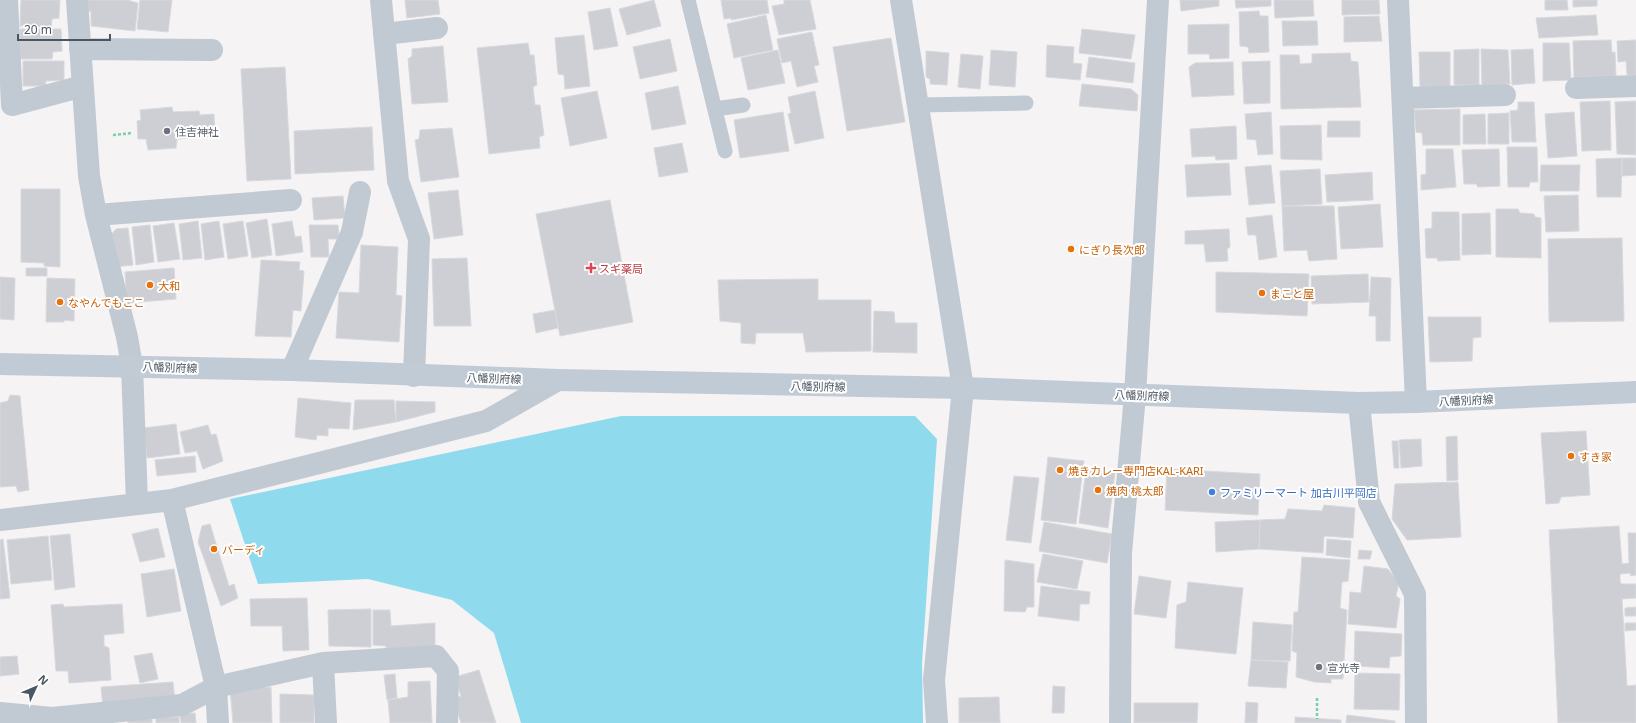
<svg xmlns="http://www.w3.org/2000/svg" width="1636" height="723" font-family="'Noto Sans','Noto Sans JP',sans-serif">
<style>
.water{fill:#90daee}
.building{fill:#cdcfd5;stroke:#d7d9de}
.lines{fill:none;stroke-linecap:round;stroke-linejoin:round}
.path{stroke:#7ad0a6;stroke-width:2.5;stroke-dasharray:3 2;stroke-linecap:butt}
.service{stroke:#c1cad2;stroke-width:15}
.minor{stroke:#c1cad2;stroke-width:22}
.secondary{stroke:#c1cbd6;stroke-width:22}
.worship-dot{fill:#6b7280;stroke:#fff;stroke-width:1.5}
.food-dot{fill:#e8710a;stroke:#fff;stroke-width:1.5}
.health-dot{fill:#e0444e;stroke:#fff;stroke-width:1.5}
.shop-dot{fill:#3f7fe0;stroke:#fff;stroke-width:1.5}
.labels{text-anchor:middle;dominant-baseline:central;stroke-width:4;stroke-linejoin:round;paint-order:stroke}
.worship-label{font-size:11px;fill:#5b616d;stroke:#fff;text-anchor:start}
.food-label{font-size:11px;fill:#c56008;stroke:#fff;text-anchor:start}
.health-label{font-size:11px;fill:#be3a42;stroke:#fff;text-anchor:start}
.street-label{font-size:11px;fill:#4a5661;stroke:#fff}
.shop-label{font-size:11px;fill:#366cbe;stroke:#fff;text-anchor:start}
</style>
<rect width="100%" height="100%" fill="#f5f3f3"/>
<path class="water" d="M 621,416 L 915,416 L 937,439 L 922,663 L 923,723 L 521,723 L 494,633 L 452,600 L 368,579 L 258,584 L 230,499 Z"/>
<path class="building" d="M 21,0 L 60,0 L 59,18 L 52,19 L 51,27 L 20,26 Z
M 88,0 L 127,0 L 138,3 L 135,31 L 91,26 L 91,12 L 87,10 Z
M 140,0 L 172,0 L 168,32 L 137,29 Z
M 405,0 L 438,0 L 440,14 L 407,18 Z
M 654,0 L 661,26 L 627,35 L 619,9 Z
M 721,0 L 767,0 L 769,13 L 731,20 L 731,18 L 724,19 Z
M 784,0 L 810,0 L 816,29 L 779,35 L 772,6 L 784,4 Z
M 1180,0 L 1219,0 L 1219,6 L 1181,11 Z
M 1235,0 L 1271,0 L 1271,6 L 1236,8 Z
M 1274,0 L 1313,0 L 1314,16 L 1275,18 Z
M 1342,0 L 1379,0 L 1380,14 L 1342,15 Z
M 1545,0 L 1567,0 L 1568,10 L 1545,10 Z
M 1573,0 L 1597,0 L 1597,6 L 1573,7 Z
M 610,8 L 618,46 L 594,50 L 588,12 Z
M 1259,11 L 1260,16 L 1268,16 L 1269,52 L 1249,53 L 1248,47 L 1240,46 L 1239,12 Z
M 766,15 L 773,50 L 734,58 L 727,24 Z
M 1596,15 L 1598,35 L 1539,38 L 1536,18 Z
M 1379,16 L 1382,41 L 1344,42 L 1344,17 Z
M 1282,21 L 1317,21 L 1318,45 L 1283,46 Z
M 1229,24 L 1229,58 L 1210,59 L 1209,54 L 1188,54 L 1188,25 Z
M 20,29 L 61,29 L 62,51 L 53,52 L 52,59 L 20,59 Z
M 1082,29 L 1135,35 L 1131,59 L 1079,53 Z
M 812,32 L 819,65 L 814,66 L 818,82 L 797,87 L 791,61 L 782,63 L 777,39 Z
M 584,35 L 590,86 L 565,89 L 564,75 L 558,74 L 555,38 Z
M 891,38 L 905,122 L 847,131 L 833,47 Z
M 670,39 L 677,71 L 640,79 L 633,47 Z
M 1611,40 L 1612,53 L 1615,52 L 1616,76 L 1574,77 L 1573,41 Z
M 1636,40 L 1636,75 L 1627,75 L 1626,61 L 1618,62 L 1617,41 Z
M 528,43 L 530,55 L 534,55 L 537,85 L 533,87 L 535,105 L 540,105 L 544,135 L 539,137 L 540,148 L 489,154 L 477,48 Z
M 1543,43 L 1569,43 L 1571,80 L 1543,81 Z
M 1047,45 L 1074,47 L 1073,63 L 1082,64 L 1080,80 L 1046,77 Z
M 443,46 L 448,102 L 412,104 L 408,59 L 412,56 L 412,49 Z
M 1479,49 L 1479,85 L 1454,85 L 1454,50 Z
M 1481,49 L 1508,50 L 1510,84 L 1482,85 Z
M 1533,49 L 1535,83 L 1512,85 L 1511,50 Z
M 778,50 L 785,83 L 748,90 L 741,58 Z
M 991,50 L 1017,52 L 1015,87 L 989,85 Z
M 926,51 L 949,53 L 947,85 L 930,84 L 930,79 L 926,77 Z
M 1419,52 L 1450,52 L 1450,86 L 1420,87 Z
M 1350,53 L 1351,61 L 1358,62 L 1361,107 L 1281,109 L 1280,55 L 1299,55 L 1300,64 L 1302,64 L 1312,63 L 1312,54 Z
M 961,54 L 983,56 L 980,89 L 958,87 Z
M 1089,57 L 1135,63 L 1133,83 L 1086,77 Z
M 23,61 L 64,61 L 64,80 L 46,81 L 45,86 L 23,86 Z
M 1270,61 L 1270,103 L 1244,104 L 1242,62 Z
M 1233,62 L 1234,95 L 1192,97 L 1189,67 L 1195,63 Z
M 285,67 L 291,179 L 247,181 L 241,69 Z
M 1082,84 L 1131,89 L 1138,95 L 1137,111 L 1079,106 Z
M 678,86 L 686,124 L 652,130 L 645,93 Z
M 597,91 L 607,138 L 570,146 L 561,98 Z
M 815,91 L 824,138 L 795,144 L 788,114 L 791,113 L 788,97 Z
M 1610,101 L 1611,150 L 1582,151 L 1580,102 Z
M 1636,101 L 1636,155 L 1617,154 L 1615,102 Z
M 1518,102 L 1534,102 L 1536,142 L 1512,142 L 1510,111 L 1518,110 Z
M 172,107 L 173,112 L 199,111 L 200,115 L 214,114 L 215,136 L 177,139 L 176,148 L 148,150 L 146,139 L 138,139 L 137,121 L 141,120 L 140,110 Z
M 1460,109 L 1460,145 L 1423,145 L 1422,133 L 1416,132 L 1414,110 Z
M 783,112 L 789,151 L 740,158 L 734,120 Z
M 1271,112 L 1273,154 L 1258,155 L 1256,140 L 1247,139 L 1245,114 Z
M 1574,112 L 1577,156 L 1548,158 L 1545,114 Z
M 1509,113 L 1509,144 L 1488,144 L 1488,114 Z
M 1485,114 L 1486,144 L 1463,144 L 1463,115 Z
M 1328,121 L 1360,121 L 1360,137 L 1327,137 Z
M 1321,125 L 1322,160 L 1281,159 L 1280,126 Z
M 1236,126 L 1237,159 L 1216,160 L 1215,156 L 1192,157 L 1190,129 Z
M 372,127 L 374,170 L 295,174 L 294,131 Z
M 452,128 L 459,177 L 421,182 L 415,140 L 419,139 L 420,130 Z
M 682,143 L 688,172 L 659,177 L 654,148 Z
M 1507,147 L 1537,147 L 1538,182 L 1530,182 L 1529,187 L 1508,187 Z
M 1426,149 L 1453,149 L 1456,187 L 1421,190 L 1421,175 L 1426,174 Z
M 1499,149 L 1500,186 L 1478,187 L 1476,184 L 1464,184 L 1462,150 Z
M 1622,158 L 1621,197 L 1597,197 L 1596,159 Z
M 1622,158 L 1636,158 L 1636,175 L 1622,176 Z
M 1229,163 L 1231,195 L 1187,197 L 1185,165 Z
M 1271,165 L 1275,203 L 1249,205 L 1245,167 Z
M 1541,165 L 1580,165 L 1579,191 L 1540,191 Z
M 1320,169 L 1322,204 L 1282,206 L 1280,171 Z
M 1372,172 L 1373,200 L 1327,202 L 1325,175 Z
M 21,189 L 60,189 L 60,267 L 44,266 L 44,263 L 21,262 Z
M 458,190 L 463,235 L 434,239 L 428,193 Z
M 1578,195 L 1579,231 L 1546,232 L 1544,196 Z
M 343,196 L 345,218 L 314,220 L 312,198 Z
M 610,200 L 633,322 L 560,336 L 536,214 Z
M 1380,204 L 1383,247 L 1341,249 L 1338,207 Z
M 1282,206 L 1334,206 L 1337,259 L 1309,261 L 1307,250 L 1284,251 Z
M 1496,209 L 1518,209 L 1520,213 L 1534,214 L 1535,217 L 1541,218 L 1541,258 L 1496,257 Z
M 1432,212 L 1459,212 L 1460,260 L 1438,261 L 1437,258 L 1426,258 L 1425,229 L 1432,228 Z
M 1490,213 L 1491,254 L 1462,255 L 1462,214 Z
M 1272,215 L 1277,257 L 1259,260 L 1256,235 L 1248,235 L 1246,218 Z
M 267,219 L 272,255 L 252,258 L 246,223 Z
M 198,221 L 202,258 L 183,260 L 179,224 Z
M 219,221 L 224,257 L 205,260 L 201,224 Z
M 243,221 L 248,256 L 228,259 L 223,224 Z
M 292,221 L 295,237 L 301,236 L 303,252 L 276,256 L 272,224 Z
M 174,223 L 180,259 L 158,262 L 153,226 Z
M 150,225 L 154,262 L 136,265 L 132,227 Z
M 309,225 L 338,225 L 339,239 L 328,239 L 329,257 L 311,257 Z
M 128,228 L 133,265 L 113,267 L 109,237 L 116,229 Z
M 1229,229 L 1230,247 L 1227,249 L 1228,261 L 1206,262 L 1204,244 L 1185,244 L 1185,231 Z
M 1622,238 L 1624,321 L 1549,322 L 1548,239 Z
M 361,245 L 398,247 L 396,295 L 402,296 L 399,342 L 336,338 L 339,292 L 359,293 Z
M 467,258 L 471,326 L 434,326 L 432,259 Z
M 261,260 L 300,262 L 299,270 L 304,271 L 301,311 L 293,310 L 291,337 L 255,336 Z
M 26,268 L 47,268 L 47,276 L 26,276 Z
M 174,268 L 176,299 L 127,303 L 125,272 Z
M 1216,272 L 1309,274 L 1307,316 L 1216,312 Z
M 1368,274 L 1369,302 L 1312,304 L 1311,276 Z
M 0,277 L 15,278 L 14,320 L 0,319 Z
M 1371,277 L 1391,278 L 1390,341 L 1376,341 L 1376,316 L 1369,316 Z
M 47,278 L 75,279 L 74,321 L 64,320 L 64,322 L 46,322 Z
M 818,279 L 818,300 L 871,300 L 871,351 L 806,352 L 803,333 L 756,333 L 755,344 L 741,343 L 741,323 L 720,321 L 718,280 Z
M 555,310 L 558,328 L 536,333 L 533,314 Z
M 874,311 L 894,312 L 895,323 L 917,323 L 917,353 L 873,352 Z
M 1428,317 L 1481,317 L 1481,337 L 1473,338 L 1472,361 L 1430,362 Z
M 10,395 L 20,396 L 29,490 L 18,492 L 16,486 L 0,487 L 0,403 L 8,401 Z
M 298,398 L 351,403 L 349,429 L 328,428 L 328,436 L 317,435 L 316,440 L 295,437 Z
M 355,400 L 394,400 L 396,422 L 353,430 Z
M 396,401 L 435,402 L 435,412 L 396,422 Z
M 176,424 L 180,454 L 147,458 L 144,428 Z
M 208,425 L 211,435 L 216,434 L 223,461 L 203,469 L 197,451 L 185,453 L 180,432 Z
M 1586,431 L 1590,495 L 1561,497 L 1559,503 L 1546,504 L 1541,433 Z
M 1457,436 L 1458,480 L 1447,481 L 1446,437 Z
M 1421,439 L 1422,466 L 1401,468 L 1399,440 Z
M 1392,441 L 1398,441 L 1399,468 L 1394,468 Z
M 195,456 L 196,472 L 157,476 L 155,460 Z
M 1048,457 L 1084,461 L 1076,524 L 1041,520 Z
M 1167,469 L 1260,474 L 1258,515 L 1165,510 Z
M 1086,470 L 1115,473 L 1108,528 L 1079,523 Z
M 1014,476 L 1039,478 L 1031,543 L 1006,540 Z
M 1458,482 L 1461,537 L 1407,540 L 1392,519 L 1395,484 Z
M 1324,505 L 1355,508 L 1353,538 L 1324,536 L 1323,553 L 1259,549 L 1260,520 L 1285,519 L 1288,509 L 1322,511 Z
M 1260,520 L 1259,549 L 1216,552 L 1215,522 Z
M 1044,522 L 1112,534 L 1107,563 L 1039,551 Z
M 210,524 L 229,586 L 234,584 L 238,598 L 221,606 L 198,542 L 202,526 Z
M 1619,526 L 1622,564 L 1629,563 L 1628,533 L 1636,533 L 1636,575 L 1631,576 L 1630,573 L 1620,574 L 1620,581 L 1621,584 L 1636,584 L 1636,598 L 1622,599 L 1627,686 L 1636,685 L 1636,723 L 1558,723 L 1549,530 Z
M 158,528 L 165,557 L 140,562 L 132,534 Z
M 70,534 L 75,587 L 55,590 L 50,536 Z
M 48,536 L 52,580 L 11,584 L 7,540 Z
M 3,539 L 10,598 L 0,599 L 0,540 Z
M 1327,539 L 1351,541 L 1350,558 L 1326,555 Z
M 1359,550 L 1372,551 L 1370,559 L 1358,559 Z
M 1043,554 L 1083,561 L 1077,589 L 1037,582 Z
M 1302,557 L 1350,560 L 1348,581 L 1342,582 L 1340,608 L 1347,610 L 1343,679 L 1331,679 L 1331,683 L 1314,682 L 1296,677 L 1297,653 L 1292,651 L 1294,612 L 1298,612 Z
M 1005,560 L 1034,564 L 1034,607 L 1027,607 L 1025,612 L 1004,611 Z
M 1364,566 L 1388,569 L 1399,583 L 1396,596 L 1400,599 L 1396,628 L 1348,624 L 1350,592 L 1361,593 Z
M 174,569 L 181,611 L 147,617 L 141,574 Z
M 1139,576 L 1171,581 L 1166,618 L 1134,614 Z
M 1188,582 L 1243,588 L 1236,654 L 1175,648 L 1177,605 L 1186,602 Z
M 1041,586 L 1090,592 L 1089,604 L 1080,604 L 1079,621 L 1038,616 Z
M 307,598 L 309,650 L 283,651 L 282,626 L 251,626 L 250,599 Z
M 63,604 L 64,607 L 122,604 L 124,633 L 104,635 L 104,646 L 109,648 L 111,680 L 69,683 L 68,671 L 56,671 L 51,605 Z
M 1636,607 L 1636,616 L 1625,616 L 1625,608 Z
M 371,609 L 371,647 L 329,646 L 328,610 Z
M 373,610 L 390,610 L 391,626 L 435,623 L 435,649 L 386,650 L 386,646 L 373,645 Z
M 1253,622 L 1292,625 L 1290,661 L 1251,660 Z
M 1625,623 L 1636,623 L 1636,630 L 1625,631 Z
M 1355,631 L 1402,634 L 1401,656 L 1390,657 L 1389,668 L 1354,666 Z
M 152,653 L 158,679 L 140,683 L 134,656 Z
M 17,656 L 19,674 L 0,676 L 0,657 Z
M 1251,660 L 1288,662 L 1286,688 L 1248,686 Z
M 479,670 L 496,723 L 461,723 L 453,699 L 461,696 L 455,677 Z
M 1355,673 L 1400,674 L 1399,710 L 1354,709 Z
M 395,674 L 397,698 L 387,700 L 384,675 Z
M 430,681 L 432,723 L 390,723 L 388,700 L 408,697 L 408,682 Z
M 173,682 L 175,702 L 103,708 L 101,687 Z
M 1053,686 L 1065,687 L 1064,713 L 1052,713 Z
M 271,687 L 272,723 L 233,723 L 230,688 Z
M 280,694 L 314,695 L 314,723 L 280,723 Z
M 999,697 L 1000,723 L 959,723 L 959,698 Z
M 1246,702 L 1258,703 L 1257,723 L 1245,723 Z
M 1134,703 L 1198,703 L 1197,723 L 1134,723 Z
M 195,713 L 196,723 L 181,723 L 180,714 Z
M 1347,715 L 1395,721 L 1395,723 L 1346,723 Z
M 179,717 L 179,723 L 156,723 L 156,718 Z
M 1295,717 L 1341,720 L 1341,723 L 1295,723 Z
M 128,719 L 152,719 L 152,723 L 128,723 Z"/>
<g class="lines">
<path class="path" d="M 113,135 L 132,133
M 1317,698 L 1317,719"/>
<path class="service" d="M 688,0 L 725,151
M 918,105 L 1026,103
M 715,109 L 743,105"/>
<path class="minor" d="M 7,0 L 12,105 L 83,86
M 77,0 L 89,176 L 96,215 L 127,337 L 132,366 L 137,503
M 381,0 L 398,181 L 419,239 L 414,376
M 901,0 L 963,388 L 934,680 L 937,723
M 1398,0 L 1416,402
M 384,34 L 437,28
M 80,49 L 212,50
M 1576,88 L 1636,86
M 1403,98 L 1505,95
M 96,215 L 291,200
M 292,370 L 352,232 L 360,192
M 1359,403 L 1369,502 L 1415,594 L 1416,723
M 172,500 L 216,687 L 218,723
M 0,520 L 172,500 L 486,421 L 558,380
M 323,663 L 326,723
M 0,713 L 52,718 L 182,705 L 216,687 L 323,663 L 436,656 L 448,671 L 447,723
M 1120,723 L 1121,553 L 1135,395 L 1158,0"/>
<path class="secondary" d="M 0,364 L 292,370 L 558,380 L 963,388 L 1359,403 L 1416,402 L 1636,392"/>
</g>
<g class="worship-dot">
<circle cx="167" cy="131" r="4"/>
<circle cx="1319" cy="667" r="4"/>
</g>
<g class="food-dot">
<circle cx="1071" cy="249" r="4"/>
<circle cx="150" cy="285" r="4"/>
<circle cx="1262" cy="293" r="4"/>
<circle cx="60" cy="302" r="4"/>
<circle cx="1571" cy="456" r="4"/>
<circle cx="1060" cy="470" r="4"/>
<circle cx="1098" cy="490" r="4"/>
<circle cx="214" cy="549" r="4"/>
</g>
<path class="health-dot" d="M589 262h4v4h4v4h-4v4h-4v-4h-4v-4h4z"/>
<circle class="shop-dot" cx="1212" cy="492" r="4"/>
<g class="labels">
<g class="worship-label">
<text x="175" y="131">住吉神社</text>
<text x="1327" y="667">宣光寺</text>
</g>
<g class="food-label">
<text x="1079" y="249">にぎり長次郎</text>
<text x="158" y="285">大和</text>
<text x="1270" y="293">まこと屋</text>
<text x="68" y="302">なやんでもここ</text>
<text x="1579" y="456">すき家</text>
<text x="1068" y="470">焼きカレー専門店KAL-KARI</text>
<text x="1106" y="490">焼肉 桃太郎</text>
<text x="222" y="549">バーディ</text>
</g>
<g class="health-label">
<text x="599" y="268">スギ薬局</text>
</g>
<g class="street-label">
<text transform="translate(170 367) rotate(2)">八幡別府線</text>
<text transform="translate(494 378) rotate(2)">八幡別府線</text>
<text transform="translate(818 386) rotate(1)">八幡別府線</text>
<text transform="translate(1142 395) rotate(2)">八幡別府線</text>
<text transform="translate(1466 400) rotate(-3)">八幡別府線</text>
</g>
<g class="shop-label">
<text x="1220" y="492">ファミリーマート 加古川平岡店</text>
</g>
</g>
<g transform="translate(36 687) rotate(46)" stroke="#ffffff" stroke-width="3" paint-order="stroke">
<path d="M0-3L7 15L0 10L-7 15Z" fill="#4a5661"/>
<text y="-6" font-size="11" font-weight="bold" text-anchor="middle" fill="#4a5661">N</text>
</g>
<path d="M18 34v6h92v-6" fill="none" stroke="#4a5661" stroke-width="2"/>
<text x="24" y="34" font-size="12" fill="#4a5661" stroke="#ffffff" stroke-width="3" paint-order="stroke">20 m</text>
</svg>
